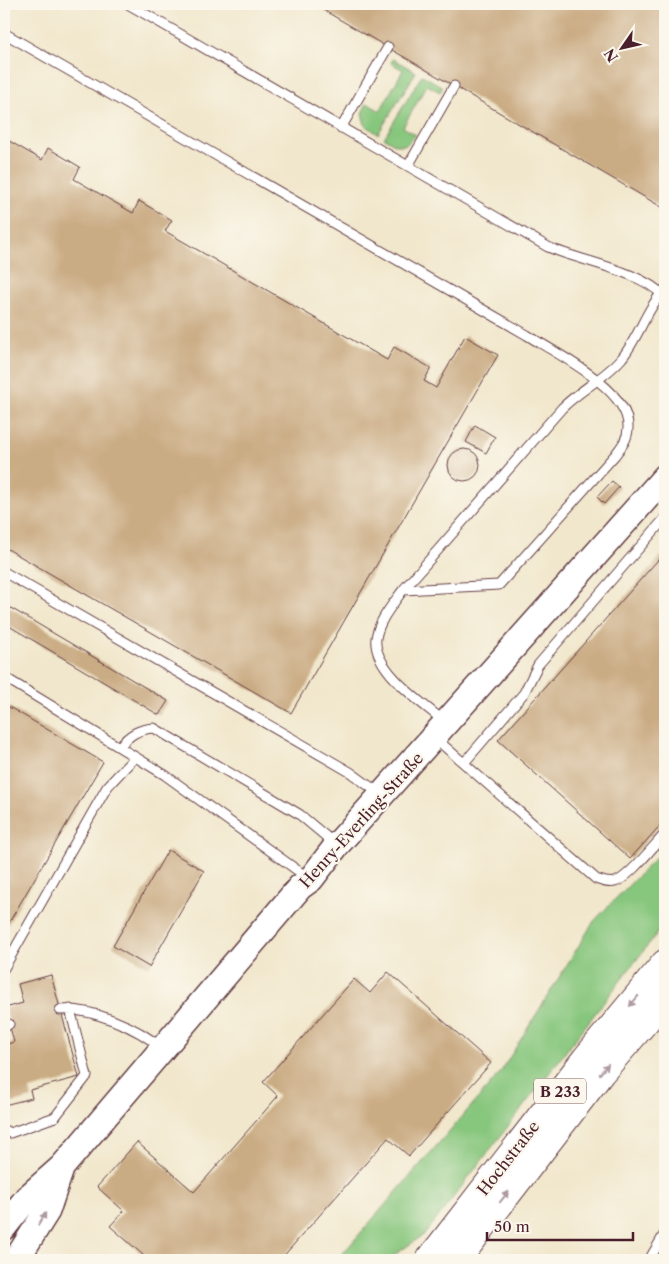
<svg xmlns="http://www.w3.org/2000/svg" width="669" height="1264" font-family="'Libre Caslon Text',serif">
<style>
.green{fill:#87c67d;stroke:#687254}
.building{fill:#caac84}
.lines{fill:none;stroke-linecap:round;stroke-linejoin:round}
.lane-casing{stroke:#633d43;stroke-width:11}
.secondary-casing{stroke:#633d43;stroke-width:28}
.primary-casing{stroke:#633d43;stroke-width:30}
.lane{stroke:#fff;stroke-width:9}
.secondary{stroke:#fff;stroke-width:25}
.primary{stroke:#fff;stroke-width:28}
.oneway{fill:#ae9aa0}
.labels{text-anchor:middle;dominant-baseline:central;stroke-width:4.5;stroke-linejoin:round;paint-order:stroke}
.shield{fill:#fbf7ec;stroke:#7f6065;stroke-width:1}
.shield-label{font-size:15px;font-weight:bold;fill:#4a1f2b}
.street-label{font-size:16px;fill:#4a1f2b;stroke:#fbf7ec}
</style>
<rect width="100%" height="100%" fill="#fbf7ec"/>
<filter id="ink" filterUnits="userSpaceOnUse"><feTurbulence type="fractalNoise" baseFrequency=".02" numOctaves="2"/><feDisplacementMap in="SourceGraphic" scale="10" xChannelSelector="R" yChannelSelector="G"/><feConvolveMatrix kernelMatrix="1 2 1 2 8 2 1 2 1" color-interpolation-filters="sRGB"/></filter>
<filter id="wash" filterUnits="userSpaceOnUse"><feTurbulence type="fractalNoise" baseFrequency=".0096" numOctaves="4" result="noise"/><feDisplacementMap in="SourceGraphic" scale="20" xChannelSelector="R" yChannelSelector="G"/><feGaussianBlur stdDeviation="1.12" result="paint"/><feColorMatrix in="noise" values="0 0 0 0 0 0 0 0 0 0 0 0 0 0 0 0 0 1.4 0 .05"/><feComposite in="paint" operator="in"/></filter>
<g filter="url(#wash)">
<rect width="100%" height="100%" fill="#f1e7cc"/>
<path class="green" d="M 393,59 L 416,72 L 378,134 L 365,125 L 362,113 L 367,103 L 380,111 L 403,70 L 391,63 Z
M 422,75 L 443,87 L 440,92 L 427,85 L 403,127 L 416,135 L 406,145 L 396,145 L 384,138 Z
M 665,848 L 665,923 L 425,1234 L 387,1260 L 337,1260 L 500,1073 L 594,921 Z"/>
<g id="blocks">
<path class="building" d="M 313,4 L 665,4 L 665,209 L 454,86 Z
M 4,138 L 42,160 L 48,148 L 80,167 L 74,179 L 133,213 L 139,201 L 172,220 L 165,231 L 387,360 L 394,347 L 431,368 L 424,381 L 436,388 L 465,336 L 498,355 L 291,713 L 4,547 Z
M 475,425 L 495,437 L 486,453 L 466,442 Z
M448 465a16 16 0 1 1 32 0a16 16 0 1 1-32 0Z
M 612,481 L 619,487 L 604,504 L 597,497 Z
M 665,552 L 665,820 L 630,859 L 498,740 Z
M 4,604 L 168,701 L 159,715 L 4,623 Z
M 4,704 L 103,762 L 4,931 Z
M 168,850 L 204,871 L 149,967 L 113,946 Z
M 388,972 L 491,1063 L 409,1156 L 388,1138 L 280,1260 L 139,1260 L 143,1255 L 110,1226 L 124,1211 L 97,1187 L 137,1142 L 194,1192 L 278,1096 L 263,1082 L 354,979 L 370,993 Z
M 51,975 L 79,1077 L 30,1090 L 32,1098 L 4,1105 L 4,1045 L 14,1042 L 5,1008 L 23,1003 L 18,984 Z"/>
</g>
</g>
<g filter="url(#ink)">
<use href="#blocks" fill-opacity="0" stroke="#633d43" stroke-width="1"/>
<g class="lines">
<defs>
<path id="lane" d="M 128,4 L 548,247 C 582,262 640,270 665,297
M 4,33 L 527,335 C 555,353 630,389 628,428 C 628,439 621,447 615,455 L 499,585 L 403,590 C 393,604 379,620 376,638 C 372,669 423,704 445,722
M 341,128 L 388,47
M 408,166 L 454,86
M 4,572 L 350,772 L 380,794
M 403,590 L 562,408 C 581,389 605,378 622,358 C 639,337 646,309 665,289
M 4,677 L 165,775 L 308,878
M 435,738 L 596,879 C 602,881 608,884 615,882 C 629,878 654,845 665,834
M 119,747 C 129,735 138,729 154,728 L 299,814 L 335,844
M 464,763 L 524,693 L 538,665 L 665,518
M 4,968 L 107,787 L 135,757
M 60,1010 C 90,1007 139,1028 161,1048
M 4,1028 L 9,1024
M 4,1130 L 10,1133 L 55,1117 L 87,1076 L 70,1009
M 649,1260 L 665,1233"/>
<path id="secondary" d="M 4,1227 L 27,1198 L 62,1167 L 300,887 L 311,879 L 337,845 L 665,477
M 16,1260 L 47,1211 L 61,1169"/>
<path id="primary" d="M 430,1260 L 586,1059 L 665,964
M 456,1260 L 601,1072 L 665,998"/>
</defs>
<use href="#lane" class="lane-casing"/>
<use href="#secondary" class="secondary-casing"/>
<use href="#primary" class="primary-casing"/>
<use href="#lane" class="lane"/>
<use href="#secondary" class="secondary"/>
<use href="#primary" class="primary"/>
</g>
<defs><path id="oneway-solid" d="M-6-.8H1V-3.2L6.5 0L1 3.2V.8H-6Z" transform="scale(1.25)"/></defs>
<g class="oneway">
<use href="#oneway-solid" transform="translate(634 1001) rotate(130)"/>
<use href="#oneway-solid" transform="translate(604 1069) rotate(-50)"/>
<use href="#oneway-solid" transform="translate(504 1197) rotate(-52)"/>
<use href="#oneway-solid" transform="translate(42 1219) rotate(-58)"/>
</g>
</g>
<g class="labels">
<rect class="shield" x="534" y="1078.5" width="52" height="25" rx="4"/>
<g class="shield-label">
<text x="560" y="1091">B 233</text>
</g>
<g class="street-label">
<text transform="translate(361 820) rotate(-48)">Henry-Everling-Straße</text>
<text transform="translate(508 1158) rotate(-52)">Hochstraße</text>
</g>
</g>
<rect width="669" height="1264" fill="none" stroke="#fbf7ec" stroke-width="20"/>
<g transform="translate(622 48) rotate(236)" stroke="#fbf7ec" stroke-width="4" paint-order="stroke">
<path d="M0-4L9 19L0 12L-9 19Z" fill="#4a1f2b"/>
<text y="-8" font-size="14" font-weight="bold" text-anchor="middle" fill="#4a1f2b">N</text>
</g>
<path d="M487 1232v8h146v-8" fill="none" stroke="#4a1f2b" stroke-width="2.5"/>
<text x="494" y="1232" font-size="15" fill="#4a1f2b" stroke="#fbf7ec" stroke-width="4" paint-order="stroke">50 m</text>
</svg>
